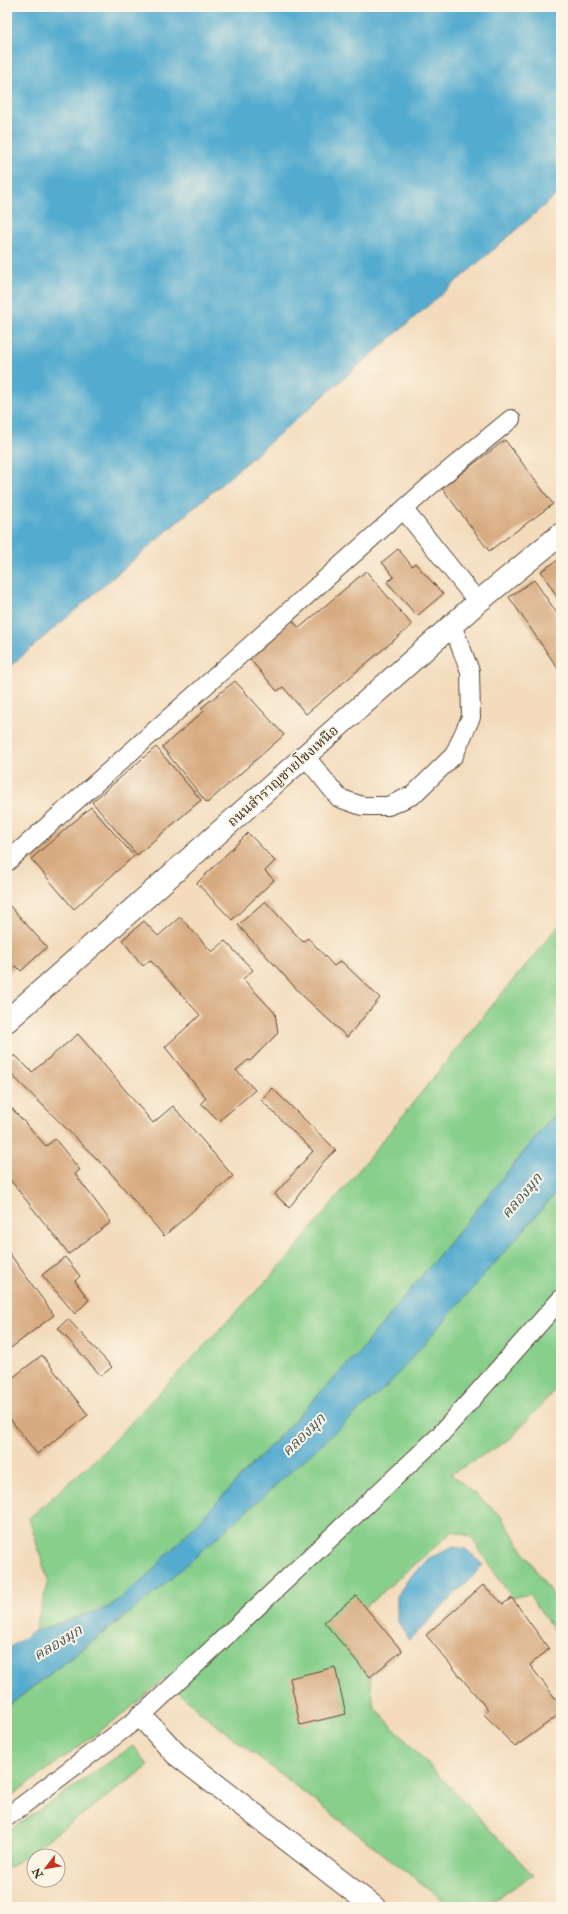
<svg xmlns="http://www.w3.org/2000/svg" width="568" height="1914" font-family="'IM FELL Double Pica','Noto Serif Thai',serif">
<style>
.green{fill:#87cf8b;stroke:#617c54}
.water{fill:#52abcf;stroke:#466a76}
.building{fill:#d7ab81}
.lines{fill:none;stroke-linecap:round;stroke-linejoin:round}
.service-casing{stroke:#574536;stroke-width:20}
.minor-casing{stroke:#574536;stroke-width:24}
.tertiary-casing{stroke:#574536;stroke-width:24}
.service{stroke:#fff;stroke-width:18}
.minor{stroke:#fff;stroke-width:22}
.tertiary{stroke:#fff;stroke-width:22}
.labels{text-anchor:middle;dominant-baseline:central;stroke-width:4;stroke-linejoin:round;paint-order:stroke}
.street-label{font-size:14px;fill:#3b2a1e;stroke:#fcf5e5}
.water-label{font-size:15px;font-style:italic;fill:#43575c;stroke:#fcf5e5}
</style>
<rect width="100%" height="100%" fill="#fcf5e5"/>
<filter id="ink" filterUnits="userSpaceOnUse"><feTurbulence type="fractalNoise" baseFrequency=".025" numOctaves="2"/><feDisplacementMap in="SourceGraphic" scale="8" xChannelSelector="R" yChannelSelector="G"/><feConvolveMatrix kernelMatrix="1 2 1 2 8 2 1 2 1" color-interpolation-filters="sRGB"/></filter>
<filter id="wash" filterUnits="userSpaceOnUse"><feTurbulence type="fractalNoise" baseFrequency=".012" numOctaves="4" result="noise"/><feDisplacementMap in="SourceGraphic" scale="16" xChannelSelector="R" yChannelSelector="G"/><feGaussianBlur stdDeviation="0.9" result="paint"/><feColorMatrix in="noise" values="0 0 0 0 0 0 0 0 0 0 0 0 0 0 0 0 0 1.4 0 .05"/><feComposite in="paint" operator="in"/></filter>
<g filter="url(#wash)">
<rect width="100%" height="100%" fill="#f3dbbc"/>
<path class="green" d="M 561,923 L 561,1107 L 360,1351 L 145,1578 L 109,1607 L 35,1631 L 48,1581 L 29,1518 L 97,1458 L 288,1258 L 475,1026 Z
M 561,1187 L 561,1383 L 510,1439 L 451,1474 L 500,1515 L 561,1608 L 561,1641 L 529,1594 L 512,1598 L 471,1537 L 453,1531 L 334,1634 L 370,1677 L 374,1707 L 533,1875 L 484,1907 L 452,1907 L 204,1715 L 164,1679 L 126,1712 L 7,1799 L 7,1707 L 121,1620 L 494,1264 Z
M 133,1746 L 149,1766 L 7,1869 L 7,1832 Z"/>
<path class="water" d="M 7,7 L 561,7 L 561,191 L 7,669 Z
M 561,1107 L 561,1187 L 389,1384 L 156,1592 L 7,1707 L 7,1649 L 35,1631 L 109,1607 L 145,1578 L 360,1351 Z
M 454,1547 L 466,1549 L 483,1565 L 410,1640 L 397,1620 L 397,1596 L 409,1578 L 429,1558 Z"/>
<g id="blocks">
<path class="building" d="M 505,440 L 553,504 L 489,551 L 442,488 Z
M 398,549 L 412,566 L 415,563 L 443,594 L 417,616 L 387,582 L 394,577 L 382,562 Z
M 561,558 L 561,603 L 541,571 Z
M 366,571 L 412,625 L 306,714 L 283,687 L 277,691 L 248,657 L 292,620 L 299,628 Z
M 534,580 L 561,619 L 561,673 L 509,597 Z
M 235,681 L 284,735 L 207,803 L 162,747 L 204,711 L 201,708 Z
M 156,747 L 201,800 L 137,855 L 92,802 Z
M 91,807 L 134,856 L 74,909 L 31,859 Z
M 248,833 L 275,861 L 265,871 L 274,880 L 232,920 L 197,883 Z
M 265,901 L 303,942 L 308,938 L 334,966 L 341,961 L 380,998 L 347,1037 L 302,995 L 238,925 Z
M 7,903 L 47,947 L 21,971 L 16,966 L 7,974 Z
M 180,917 L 212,952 L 225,941 L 253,970 L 243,979 L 275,1013 L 278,1033 L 250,1061 L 248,1060 L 236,1070 L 255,1090 L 219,1121 L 201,1103 L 206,1098 L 165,1047 L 200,1015 L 150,960 L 143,966 L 122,940 L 144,921 L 158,936 Z
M 78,1034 L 153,1123 L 173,1106 L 233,1176 L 164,1236 L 109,1171 L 7,1070 L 7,1063 L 15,1055 L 32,1072 Z
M 272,1088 L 336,1150 L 324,1161 L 289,1208 L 275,1194 L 313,1151 L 261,1100 Z
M 7,1103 L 46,1146 L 55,1139 L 80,1170 L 75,1174 L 111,1222 L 69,1254 L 7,1176 Z
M 7,1250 L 54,1315 L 7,1351 L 8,1307 Z
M 65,1257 L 80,1276 L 75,1281 L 89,1300 L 75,1314 L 42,1275 Z
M 68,1319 L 112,1367 L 101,1376 L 58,1328 Z
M 42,1355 L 88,1415 L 37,1454 L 7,1415 L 7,1382 Z
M 483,1585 L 503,1604 L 512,1598 L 549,1649 L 530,1665 L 561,1706 L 561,1713 L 515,1747 L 484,1714 L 488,1710 L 426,1635 Z
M 356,1596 L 402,1651 L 370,1677 L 324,1622 Z
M 335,1667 L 346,1714 L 300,1725 L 290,1678 Z"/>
</g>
</g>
<g filter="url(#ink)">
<use href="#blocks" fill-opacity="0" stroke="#574536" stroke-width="1"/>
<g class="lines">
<defs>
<path id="service" d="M 404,510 L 478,602
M 305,756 L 339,798 L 362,806 L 388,806 L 413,795 L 454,755 L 471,717 L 470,671 L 452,625
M 7,862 L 431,485 L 511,419
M 7,1817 L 141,1716 L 439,1436 L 561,1299"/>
<path id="minor" d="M 141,1716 L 176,1754 L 374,1907"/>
<path id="tertiary" d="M 7,1021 L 478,602 L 561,534"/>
</defs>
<use href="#service" class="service-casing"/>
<use href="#minor" class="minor-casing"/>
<use href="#tertiary" class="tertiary-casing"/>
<use href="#service" class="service"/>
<use href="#minor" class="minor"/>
<use href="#tertiary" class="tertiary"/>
</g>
</g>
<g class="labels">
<g class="street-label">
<text transform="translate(283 776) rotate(-42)">ถนนสำราญชายโขงเหนือ</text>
</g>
<g class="water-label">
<text transform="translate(522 1196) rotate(-49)">คลองมุก</text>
<text transform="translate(304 1435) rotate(-44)">คลองมุก</text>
<text transform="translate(58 1643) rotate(-31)">คลองมุก</text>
</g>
</g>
<rect width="568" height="1914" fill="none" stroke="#fcf5e5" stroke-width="24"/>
<g transform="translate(46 1868) rotate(239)"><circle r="19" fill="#fcf5e5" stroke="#afa495"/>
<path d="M0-3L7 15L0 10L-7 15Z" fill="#c8321e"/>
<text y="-6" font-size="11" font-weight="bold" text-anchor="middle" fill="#3b2a1e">N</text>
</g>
</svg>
